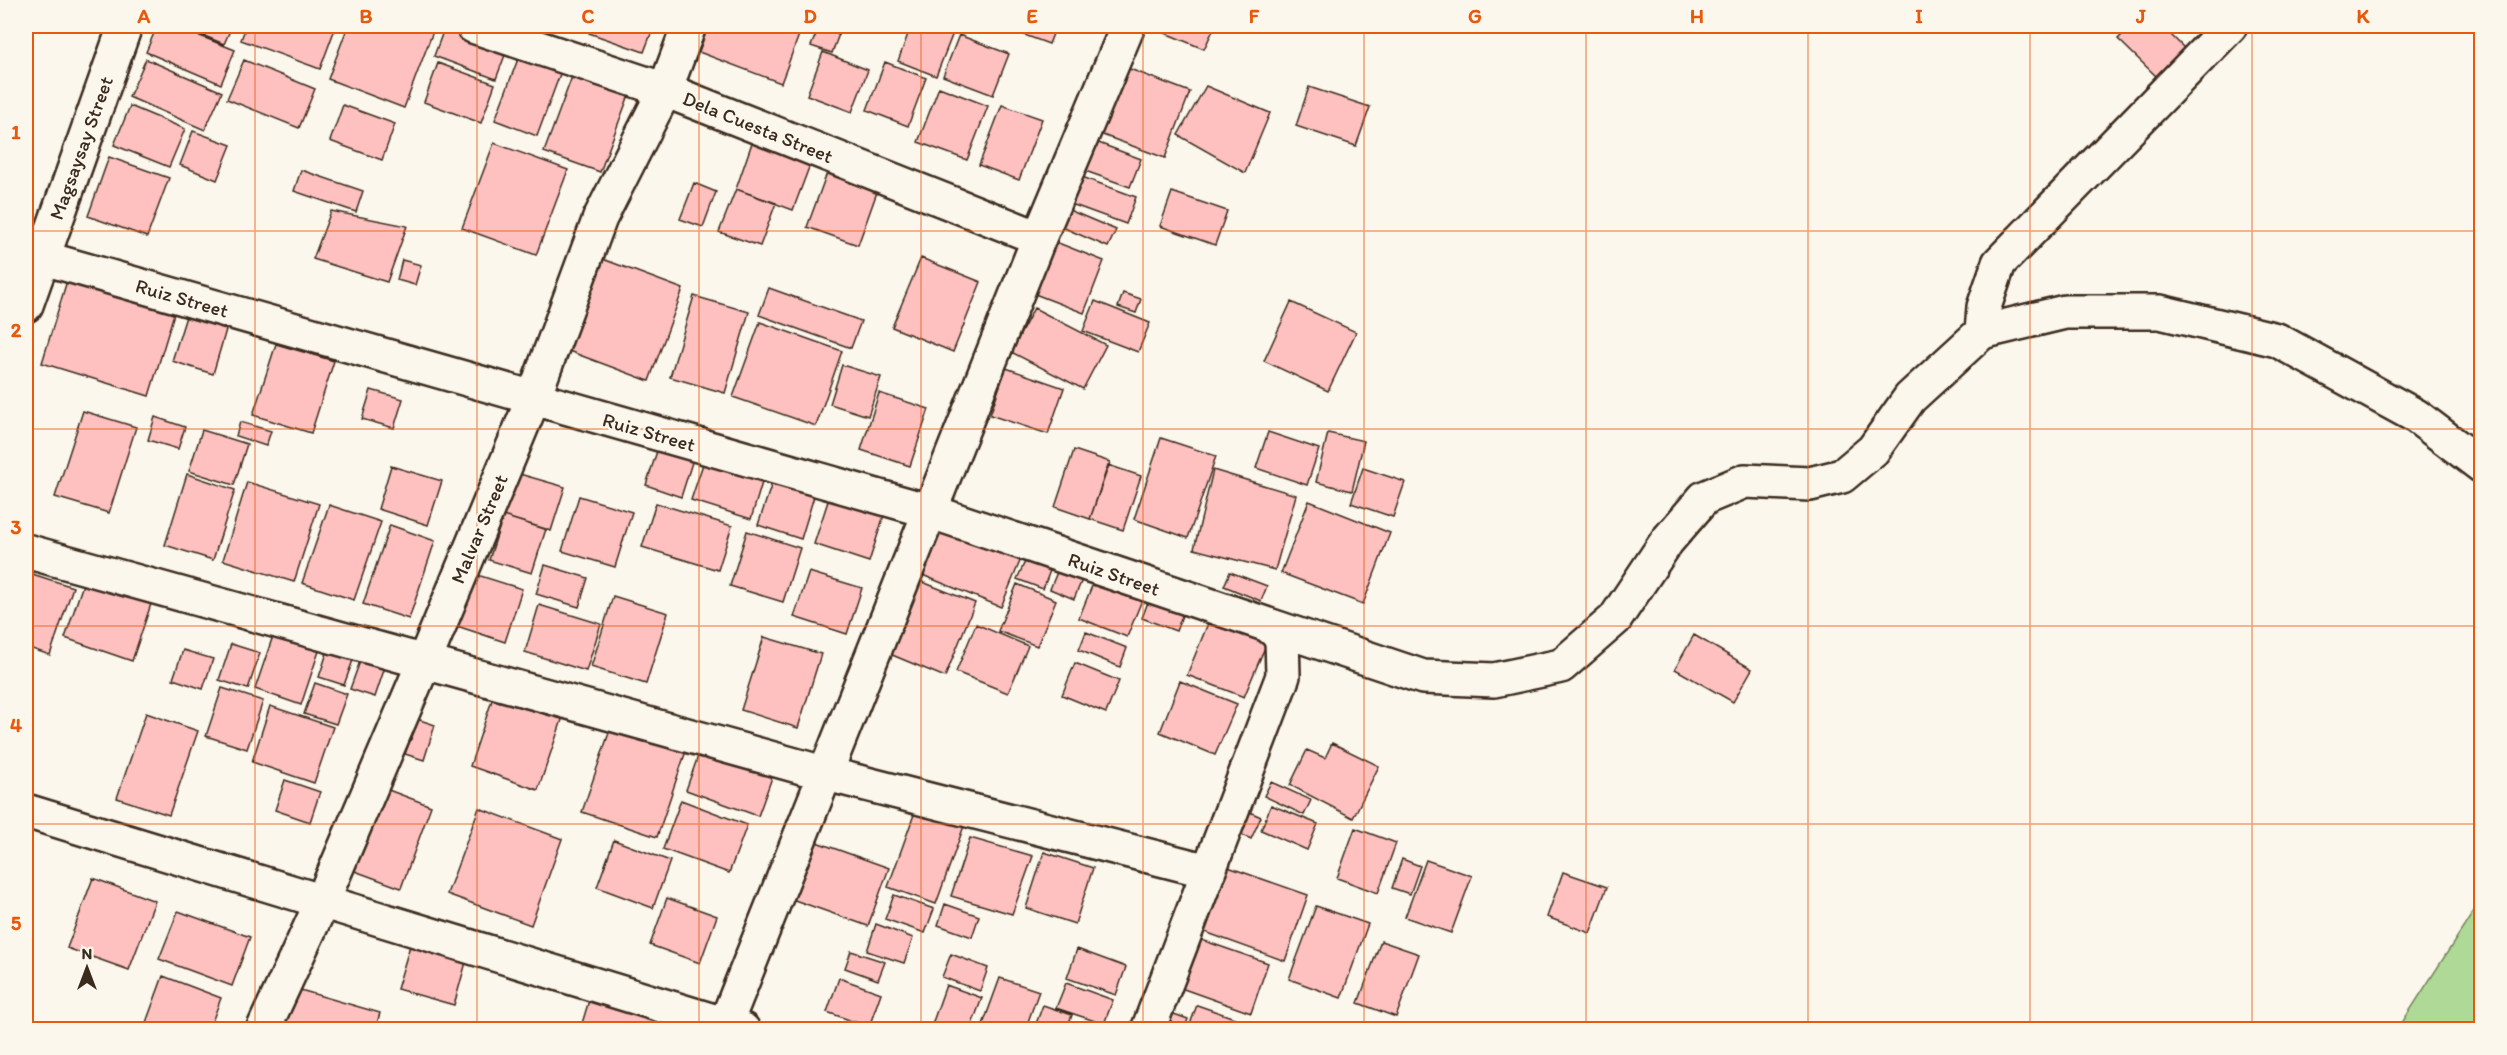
<svg xmlns="http://www.w3.org/2000/svg" width="2507" height="1055" font-family="Itim,sans-serif">
<style>
.green{fill:#afd996;stroke:#75825a;stroke-width:1.5}
.building{fill:#fec1bf;stroke:#3b2a1e;stroke-width:1.5}
.lines{fill:none;stroke-linecap:round;stroke-linejoin:round}
.minor-casing{stroke:#3b2a1e;stroke-width:38}
.major-casing{stroke:#3b2a1e;stroke-width:38}
.minor{stroke:#fbf7ec;stroke-width:33}
.major{stroke:#fbf7ec;stroke-width:33}
.grid{fill:none;stroke:#e8590c;stroke-width:1.5;stroke-opacity:0.55}
.labels{text-anchor:middle;dominant-baseline:central;stroke-width:4.5;stroke-linejoin:round;paint-order:stroke}
.street-label{font-size:20px;fill:#3b2a1e;stroke:#fbf7ec}
.neatline{fill:none;stroke:#e8590c;stroke-width:2}
.grid-label{font-size:20px;text-anchor:middle;font-weight:bold;fill:#e8590c}
</style>
<rect width="100%" height="100%" fill="#fbf7ec"/>
<filter id="ink" filterUnits="userSpaceOnUse"><feTurbulence type="fractalNoise" baseFrequency=".0167" numOctaves="2"/><feDisplacementMap in="SourceGraphic" scale="12" xChannelSelector="R" yChannelSelector="G"/><feConvolveMatrix kernelMatrix="1 2 1 2 8 2 1 2 1" color-interpolation-filters="sRGB"/></filter>
<g filter="url(#ink)">
<path class="green" d="M 2481,900 L 2481,1029 L 2398,1029 Z"/>
<path class="building" d="M 157,26 L 175,26 L 235,50 L 221,84 L 146,52 Z
M 180,26 L 232,26 L 224,44 Z
M 246,26 L 336,26 L 320,69 L 241,40 Z
M 348,26 L 435,26 L 404,108 L 328,79 Z
M 445,26 L 508,47 L 496,79 L 434,56 Z
M 592,26 L 654,26 L 644,52 L 589,33 Z
M 700,26 L 799,26 L 802,27 L 781,83 L 691,49 Z
M 911,26 L 947,26 L 955,28 L 936,76 L 898,61 Z
M 1003,26 L 1056,26 L 1049,44 L 1003,27 Z
M 1148,26 L 1215,26 L 1204,49 Z
M 2131,26 L 2162,26 L 2187,51 L 2159,79 L 2118,39 Z
M 819,27 L 839,34 L 832,53 L 811,46 Z
M 959,35 L 1009,54 L 993,95 L 943,76 Z
M 521,51 L 563,66 L 537,136 L 495,120 Z
M 823,52 L 868,70 L 852,112 L 807,95 Z
M 146,59 L 222,92 L 205,130 L 129,97 Z
M 244,60 L 315,89 L 299,128 L 227,99 Z
M 885,62 L 926,78 L 908,126 L 867,110 Z
M 438,63 L 495,84 L 481,123 L 424,102 Z
M 1114,63 L 1190,92 L 1165,158 L 1089,130 Z
M 573,74 L 629,95 L 600,172 L 544,152 Z
M 1206,86 L 1270,113 L 1245,173 L 1178,135 Z
M 939,87 L 988,106 L 967,160 L 918,142 Z
M 1309,87 L 1370,107 L 1356,146 L 1296,126 Z
M 343,105 L 395,124 L 382,160 L 330,141 Z
M 1002,105 L 1042,119 L 1019,180 L 979,165 Z
M 130,106 L 185,129 L 169,167 L 114,145 Z
M 193,131 L 231,145 L 217,180 L 180,165 Z
M 1088,139 L 1141,159 L 1130,187 L 1077,168 Z
M 753,140 L 811,162 L 793,210 L 736,189 Z
M 494,143 L 568,170 L 536,255 L 462,228 Z
M 109,157 L 169,178 L 147,237 L 88,216 Z
M 831,162 L 881,181 L 858,245 L 807,227 Z
M 301,170 L 363,191 L 356,212 L 294,191 Z
M 1074,174 L 1136,197 L 1126,224 L 1063,201 Z
M 694,183 L 716,192 L 703,227 L 680,219 Z
M 736,189 L 776,203 L 760,246 L 719,232 Z
M 1172,192 L 1227,211 L 1215,245 L 1160,226 Z
M 1069,210 L 1116,230 L 1108,247 L 1062,227 Z
M 331,211 L 407,226 L 387,282 L 313,259 Z
M 1048,239 L 1104,261 L 1084,313 L 1027,291 Z
M 592,255 L 683,289 L 649,381 L 558,347 Z
M 921,258 L 981,282 L 953,352 L 892,327 Z
M 402,260 L 421,265 L 415,285 L 397,280 Z
M 69,274 L 176,307 L 149,396 L 42,363 Z
M 769,288 L 861,321 L 851,348 L 759,315 Z
M 1123,293 L 1141,299 L 1136,313 L 1118,307 Z
M 694,296 L 749,312 L 725,393 L 670,377 Z
M 1095,301 L 1150,323 L 1138,352 L 1083,331 Z
M 1291,302 L 1356,332 L 1328,391 L 1264,361 Z
M 1034,308 L 1106,345 L 1083,389 L 1011,352 Z
M 188,310 L 228,323 L 213,374 L 172,361 Z
M 760,322 L 842,351 L 816,426 L 733,397 Z
M 276,344 L 334,361 L 311,433 L 253,415 Z
M 842,365 L 881,377 L 868,416 L 830,404 Z
M 1006,368 L 1064,388 L 1048,434 L 990,415 Z
M 371,390 L 403,399 L 394,428 L 362,419 Z
M 879,393 L 929,409 L 910,466 L 861,450 Z
M 83,411 L 136,427 L 109,513 L 55,497 Z
M 155,417 L 185,427 L 178,449 L 148,440 Z
M 240,422 L 271,431 L 266,446 L 236,436 Z
M 202,430 L 247,444 L 234,485 L 189,471 Z
M 1268,432 L 1319,449 L 1307,485 L 1256,468 Z
M 1328,433 L 1364,441 L 1352,491 L 1316,482 Z
M 1161,438 L 1216,456 L 1188,538 L 1134,519 Z
M 659,445 L 694,456 L 681,497 L 646,485 Z
M 1074,450 L 1110,462 L 1090,519 L 1055,507 Z
M 705,458 L 764,476 L 751,519 L 691,500 Z
M 1108,465 L 1141,476 L 1123,530 L 1090,519 Z
M 391,466 L 442,481 L 428,525 L 378,509 Z
M 1363,468 L 1405,482 L 1393,517 L 1351,503 Z
M 1213,470 L 1296,495 L 1275,570 L 1194,549 Z
M 516,473 L 565,487 L 551,531 L 503,516 Z
M 187,474 L 235,490 L 213,560 L 165,545 Z
M 773,480 L 815,493 L 801,539 L 758,525 Z
M 247,482 L 319,504 L 294,582 L 223,560 Z
M 830,495 L 885,512 L 869,562 L 814,544 Z
M 579,496 L 632,512 L 615,567 L 562,551 Z
M 1309,501 L 1390,533 L 1363,604 L 1281,573 Z
M 656,503 L 732,526 L 718,570 L 642,547 Z
M 329,505 L 381,522 L 354,600 L 302,583 Z
M 503,516 L 546,529 L 532,573 L 489,560 Z
M 936,519 L 1023,554 L 1001,607 L 915,572 Z
M 390,525 L 435,541 L 409,619 L 363,604 Z
M 747,531 L 800,548 L 783,602 L 730,586 Z
M 1030,551 L 1054,560 L 1043,589 L 1017,579 Z
M 545,565 L 588,578 L 579,607 L 536,594 Z
M 1060,565 L 1084,575 L 1074,599 L 1050,589 Z
M 26,572 L 73,587 L 50,655 L 26,647 Z
M 468,572 L 522,589 L 505,642 L 451,624 Z
M 809,572 L 862,588 L 847,634 L 794,617 Z
M 1230,572 L 1267,586 L 1261,601 L 1224,586 Z
M 1096,576 L 1144,595 L 1127,637 L 1079,618 Z
M 915,579 L 975,603 L 945,677 L 885,652 Z
M 84,581 L 151,604 L 132,661 L 65,638 Z
M 1017,584 L 1056,600 L 1037,646 L 998,631 Z
M 1151,594 L 1185,608 L 1176,631 L 1142,618 Z
M 613,596 L 668,613 L 646,684 L 591,667 Z
M 539,605 L 601,624 L 586,671 L 525,652 Z
M 1211,616 L 1268,640 L 1244,697 L 1187,675 Z
M 976,624 L 1028,646 L 1008,693 L 956,672 Z
M 276,627 L 322,642 L 301,705 L 255,689 Z
M 1086,632 L 1127,648 L 1120,667 L 1079,650 Z
M 1694,635 L 1752,669 L 1733,702 L 1675,669 Z
M 764,637 L 821,654 L 798,728 L 741,710 Z
M 331,641 L 357,649 L 344,685 L 319,677 Z
M 231,644 L 260,653 L 248,689 L 219,680 Z
M 183,650 L 213,659 L 203,689 L 173,679 Z
M 363,653 L 387,661 L 375,697 L 350,689 Z
M 1075,663 L 1119,681 L 1106,713 L 1062,695 Z
M 1180,681 L 1237,704 L 1215,755 L 1160,732 Z
M 315,683 L 347,694 L 336,724 L 304,714 Z
M 222,688 L 263,701 L 247,749 L 206,736 Z
M 496,688 L 565,711 L 538,790 L 470,766 Z
M 270,706 L 333,727 L 314,783 L 252,762 Z
M 146,713 L 198,731 L 169,815 L 117,798 Z
M 417,719 L 435,725 L 424,760 L 405,754 Z
M 613,721 L 688,745 L 657,837 L 582,812 Z
M 1332,743 L 1379,766 L 1353,818 L 1290,785 L 1307,750 L 1325,758 Z
M 702,745 L 774,772 L 758,816 L 686,790 Z
M 285,780 L 320,792 L 310,822 L 275,810 Z
M 1271,782 L 1311,800 L 1304,815 L 1264,796 Z
M 383,788 L 431,806 L 401,888 L 352,870 Z
M 681,800 L 747,825 L 729,873 L 663,849 Z
M 1271,805 L 1318,824 L 1307,850 L 1261,830 Z
M 479,808 L 562,839 L 531,925 L 447,894 Z
M 916,809 L 964,826 L 936,904 L 888,887 Z
M 1243,809 L 1261,817 L 1251,839 L 1234,831 Z
M 1355,828 L 1396,843 L 1378,893 L 1337,878 Z
M 970,838 L 1033,856 L 1012,914 L 951,896 Z
M 808,839 L 889,868 L 868,926 L 786,897 Z
M 614,840 L 670,861 L 653,908 L 597,887 Z
M 1044,852 L 1093,868 L 1075,924 L 1026,908 Z
M 1402,859 L 1420,866 L 1410,894 L 1392,888 Z
M 1426,860 L 1472,876 L 1451,933 L 1405,917 Z
M 1228,867 L 1308,895 L 1285,961 L 1205,932 Z
M 1563,872 L 1607,887 L 1590,933 L 1547,917 Z
M 93,878 L 155,901 L 129,970 L 67,948 Z
M 894,895 L 934,909 L 925,933 L 885,919 Z
M 667,898 L 717,916 L 700,963 L 650,945 Z
M 945,904 L 979,916 L 972,937 L 938,925 Z
M 1316,906 L 1368,924 L 1341,998 L 1289,979 Z
M 178,911 L 250,937 L 232,986 L 159,959 Z
M 876,924 L 913,938 L 904,963 L 867,951 Z
M 1196,938 L 1268,963 L 1251,1013 L 1178,987 Z
M 412,939 L 468,955 L 454,1005 L 397,989 Z
M 1381,941 L 1419,954 L 1396,1017 L 1358,1003 Z
M 1077,949 L 1126,967 L 1116,995 L 1067,978 Z
M 851,951 L 885,962 L 878,980 L 845,968 Z
M 951,954 L 988,968 L 980,991 L 942,977 Z
M 163,976 L 221,998 L 209,1030 L 144,1028 Z
M 839,978 L 881,993 L 869,1027 L 827,1012 Z
M 1000,978 L 1039,991 L 1025,1030 L 981,1030 Z
M 1066,983 L 1113,1000 L 1104,1024 L 1056,1008 Z
M 946,985 L 982,998 L 970,1030 L 930,1030 Z
M 297,989 L 380,1013 L 375,1030 L 284,1030 Z
M 590,997 L 670,1020 L 667,1030 L 580,1030 Z
M 1043,1005 L 1072,1015 L 1067,1030 L 1034,1029 Z
M 1197,1005 L 1246,1022 L 1243,1030 L 1188,1030 Z
M 1168,1012 L 1188,1019 L 1184,1030 L 1162,1030 Z"/>
<g class="lines">
<defs>
<path id="minor" d="M 473,26 L 665,90 L 1039,238
M 26,253 L 929,511 L 1423,677 L 1494,680 L 1561,666 L 1615,619 L 1667,541 L 1704,498 L 1745,481 L 1810,484 L 1842,476 L 1873,450 L 1910,398 L 1982,332 L 2065,312 L 2160,312 L 2277,340 L 2416,416 L 2482,466
M 1982,332 L 1984,307 L 1999,263 L 2230,26
M 26,551 L 827,774 L 1208,871
M 26,811 L 743,1030
M 263,1030 L 322,902 L 424,662 L 533,399 L 600,218 L 665,90 L 689,26
M 723,1030 L 1039,238 L 1128,26
M 1148,1030 L 1283,676 L 1282,637 L 1269,626"/>
<path id="major" d="M 26,305 L 125,26"/>
</defs>
<use href="#minor" class="minor-casing"/>
<use href="#major" class="major-casing"/>
<use href="#minor" class="minor"/>
<use href="#major" class="major"/>
</g>
</g>
<path class="grid" d="M 255,26 L 255,1030M 477,26 L 477,1030M 699,26 L 699,1030M 921,26 L 921,1030M 1143,26 L 1143,1030M 1364,26 L 1364,1030M 1586,26 L 1586,1030M 1808,26 L 1808,1030M 2030,26 L 2030,1030M 2252,26 L 2252,1030M 26,231 L 2482,231M 26,429 L 2482,429M 26,626 L 2482,626M 26,824 L 2482,824"/>
<g class="labels">
<g class="street-label">
<text transform="translate(758 127) rotate(22)">Dela Cuesta Street</text>
<text transform="translate(81 148) rotate(-70)">Magsaysay Street</text>
<text transform="translate(182 298) rotate(16)">Ruiz Street</text>
<text transform="translate(649 432) rotate(16)">Ruiz Street</text>
<text transform="translate(479 529) rotate(-67)">Malvar Street</text>
<text transform="translate(1114 574) rotate(19)">Ruiz Street</text>
</g>
</g>
<rect width="2507" height="1055" fill="none" stroke="#fbf7ec" stroke-width="66"/>
<g transform="translate(87 968)" stroke="#fbf7ec" stroke-width="4.5" paint-order="stroke">
<path d="M0-4.5L10 22L0 15L-10 22Z" fill="#3b2a1e"/>
<text y="-9" font-size="16" font-weight="bold" text-anchor="middle" fill="#3b2a1e">N</text>
</g>
<rect x="33" y="33" width="2441" height="989" class="neatline"/>
<g class="grid-label">
<text x="144" y="23">A</text>
<text x="366" y="23">B</text>
<text x="588" y="23">C</text>
<text x="810" y="23">D</text>
<text x="1032" y="23">E</text>
<text x="1254" y="23">F</text>
<text x="1475" y="23">G</text>
<text x="1697" y="23">H</text>
<text x="1919" y="23">I</text>
<text x="2141" y="23">J</text>
<text x="2363" y="23">K</text>
<text x="16" y="139">1</text>
<text x="16" y="337">2</text>
<text x="16" y="534">3</text>
<text x="16" y="732">4</text>
<text x="16" y="930">5</text>
</g>
</svg>
